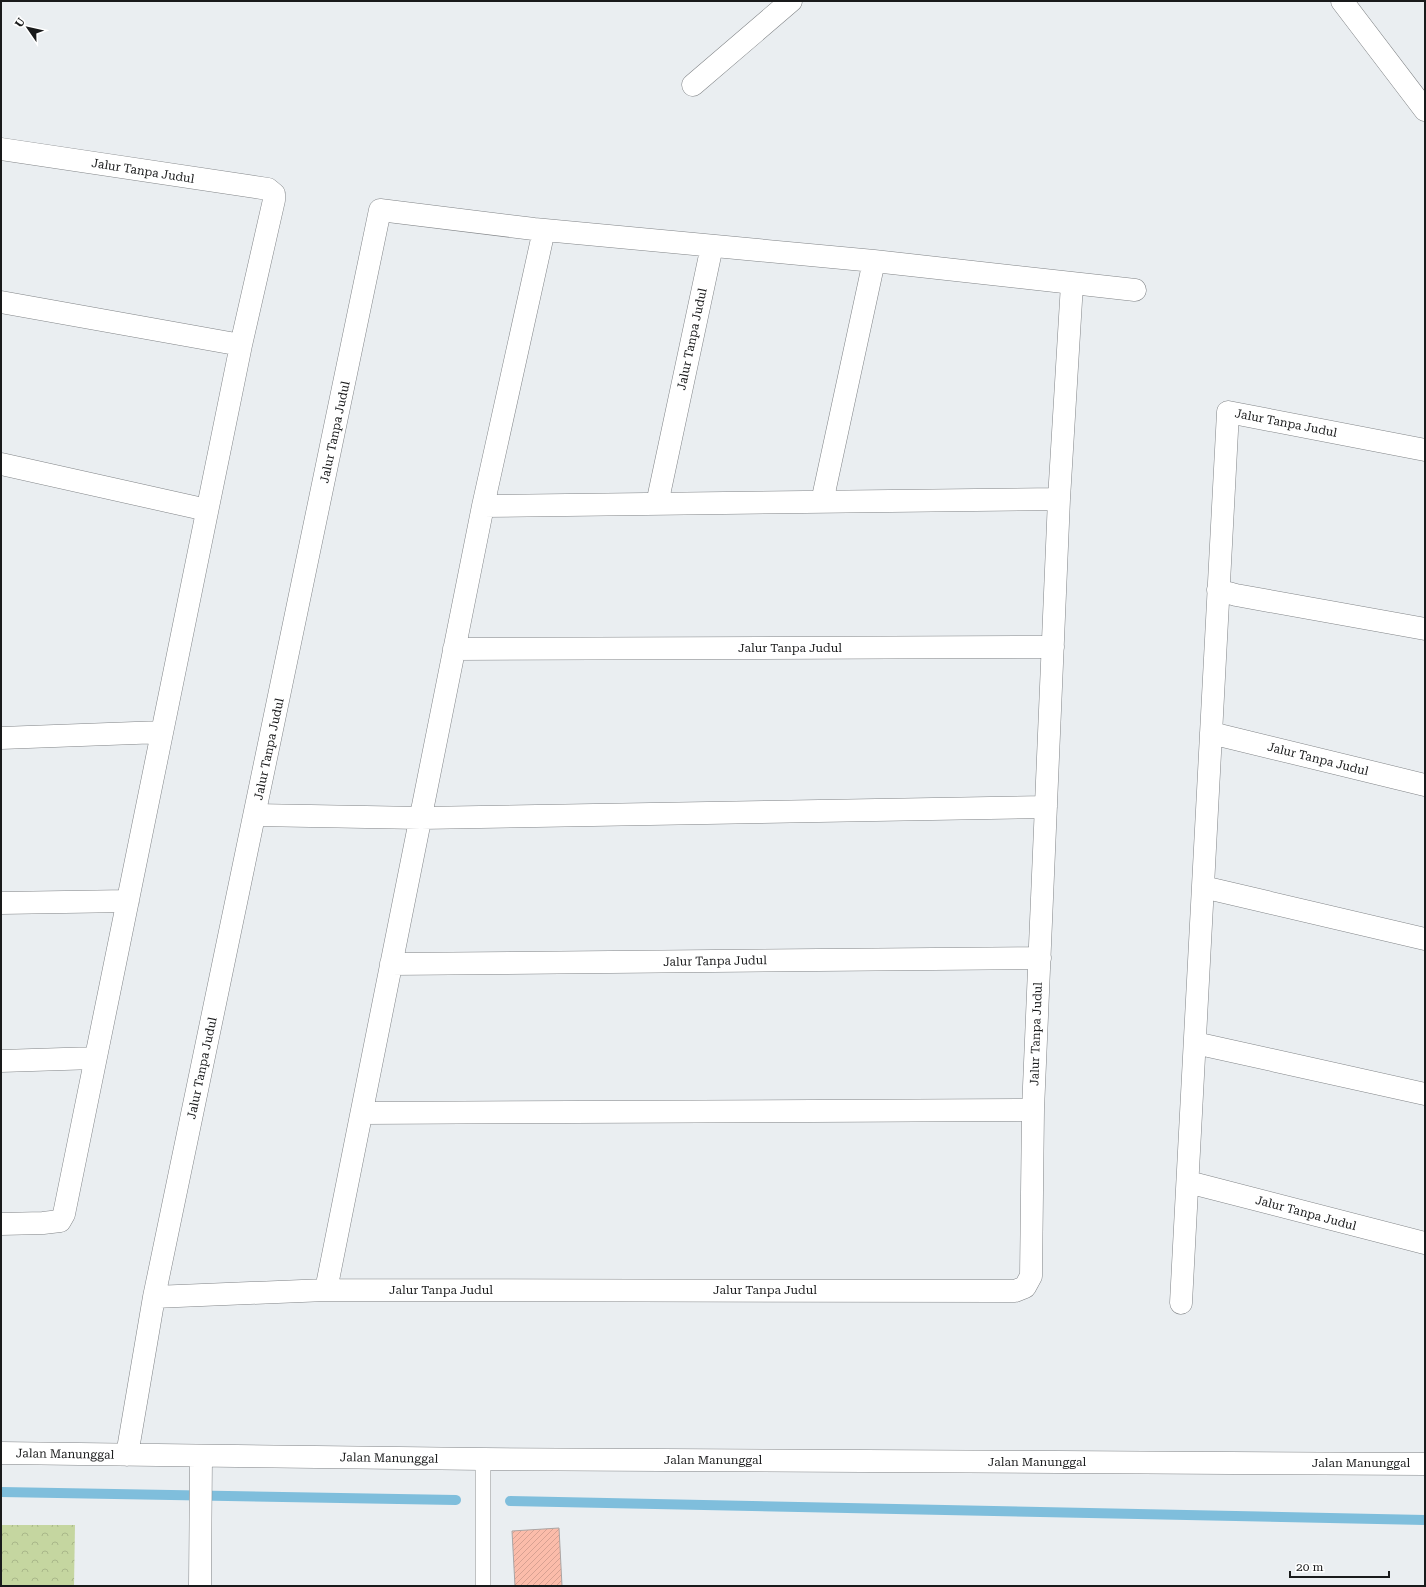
<svg xmlns="http://www.w3.org/2000/svg" width="1426" height="1587" font-family="'Roboto Serif',serif">
<style>
.forest{fill:url(#forest-crowns)}
.lines{fill:none;stroke-linecap:round;stroke-linejoin:round}
.stream{stroke:#7fbedc;stroke-width:10}
.building{fill:url(#building-hatch);stroke:#aba6a5}
.service-casing{stroke:#818487;stroke-width:16}
.minor-casing{stroke:#818487;stroke-width:23}
.service{stroke:#fff;stroke-width:15}
.minor{stroke:#fff;stroke-width:22}
.labels{text-anchor:middle;dominant-baseline:central;stroke-width:3;stroke-linejoin:round;paint-order:stroke}
.street-label{font-size:12px;fill:#191a1b;stroke:#fff}
</style>
<defs>
<pattern id="forest-crowns" width="20" height="18" patternUnits="userSpaceOnUse"><rect width="20" height="18" fill="#c5d6a0"/><path d="M2 6a3 3 0 1 1 6 0M12 15a3 3 0 1 1 6 0" fill="none" stroke="#a9b789"/></pattern>
<pattern id="building-hatch" width="6" height="6" patternUnits="userSpaceOnUse"><rect width="6" height="6" fill="#fbbcaa"/><path d="M-1 1l2-2M0 6l6-6M5 7l2-2" fill="none" stroke="#d7a192"/></pattern>
</defs>
<rect width="100%" height="100%" fill="#eaeef1"/>
<path class="forest" d="M 1,1525 L 75,1525 L 74,1586 L 1,1586 Z"/>
<g class="lines">
<path class="stream" d="M 1,1492 L 456,1500
M 510,1501 L 1425,1520"/>
</g>
<path class="building" d="M 559,1528 L 562,1586 L 515,1586 L 512,1531 Z"/>
<g class="lines">
<defs>
<path id="service" d="M 483,1459 L 483,1586"/>
<path id="minor" d="M 1342,1 L 1425,110
M 693,85 L 791,1
M 1,149 L 268,189 L 274,194 L 274,200 L 241,345 L 64,1214 L 60,1221 L 43,1223 L 1,1224
M 1,302 L 241,345
M 1,464 L 207,510
M 822,502 L 874,261
M 657,504 L 712,246
M 483,506 L 1059,499
M 1218,590 L 1236,595 L 1425,629
M 454,649 L 1053,647
M 1211,733 L 1425,785
M 1,738 L 162,732
M 255,815 L 421,818 L 1046,807
M 1203,887 L 1425,939
M 1,903 L 128,901
M 391,964 L 1040,958
M 1195,1043 L 1425,1094
M 1,1061 L 95,1058
M 362,1113 L 1033,1110
M 1188,1182 L 1425,1243
M 326,1290 L 483,506 L 544,230
M 154,1297 L 326,1290 L 1015,1291 L 1025,1287 L 1031,1276 L 1033,1110 L 1059,499 L 1072,284
M 1181,1303 L 1228,412 L 1425,450
M 1,1453 L 483,1459 L 1425,1464
M 127,1455 L 154,1297 L 380,210 L 534,229 L 874,261 L 1135,290
M 200,1586 L 201,1456"/>
</defs>
<use href="#service" class="service-casing"/>
<use href="#minor" class="minor-casing"/>
<use href="#service" class="service"/>
<use href="#minor" class="minor"/>
</g>
<g class="labels">
<g class="street-label">
<text transform="translate(143 171) rotate(9)">Jalur Tanpa Judul</text>
<text transform="translate(692 339) rotate(-78)">Jalur Tanpa Judul</text>
<text transform="translate(1286 423) rotate(11)">Jalur Tanpa Judul</text>
<text transform="translate(335 432) rotate(-78)">Jalur Tanpa Judul</text>
<text x="790" y="648">Jalur Tanpa Judul</text>
<text transform="translate(269 749) rotate(-78)">Jalur Tanpa Judul</text>
<text transform="translate(1318 759) rotate(14)">Jalur Tanpa Judul</text>
<text transform="translate(715 961) rotate(-1)">Jalur Tanpa Judul</text>
<text transform="translate(1036 1034) rotate(-88)">Jalur Tanpa Judul</text>
<text transform="translate(202 1068) rotate(-78)">Jalur Tanpa Judul</text>
<text transform="translate(1306 1213) rotate(15)">Jalur Tanpa Judul</text>
<text x="441" y="1290">Jalur Tanpa Judul</text>
<text x="765" y="1290">Jalur Tanpa Judul</text>
<text transform="translate(65 1454) rotate(1)">Jalan Manunggal</text>
<text transform="translate(389 1458) rotate(1)">Jalan Manunggal</text>
<text x="713" y="1460">Jalan Manunggal</text>
<text x="1037" y="1462">Jalan Manunggal</text>
<text x="1361" y="1463">Jalan Manunggal</text>
</g>
</g>
<rect width="1426" height="1587" fill="none" stroke="#191a1b" stroke-width="4"/>
<g transform="translate(28 28) rotate(304)" stroke="#ffffff" stroke-width="3" paint-order="stroke">
<path d="M0-3L7 15L0 10L-7 15Z" fill="#191a1b"/>
<text y="-6" font-size="11" font-weight="bold" text-anchor="middle" fill="#191a1b">U</text>
</g>
<path d="M1290 1571v6h99v-6" fill="none" stroke="#191a1b" stroke-width="2"/>
<text x="1296" y="1571" font-size="12" fill="#191a1b" stroke="#ffffff" stroke-width="3" paint-order="stroke">20 m</text>
</svg>
